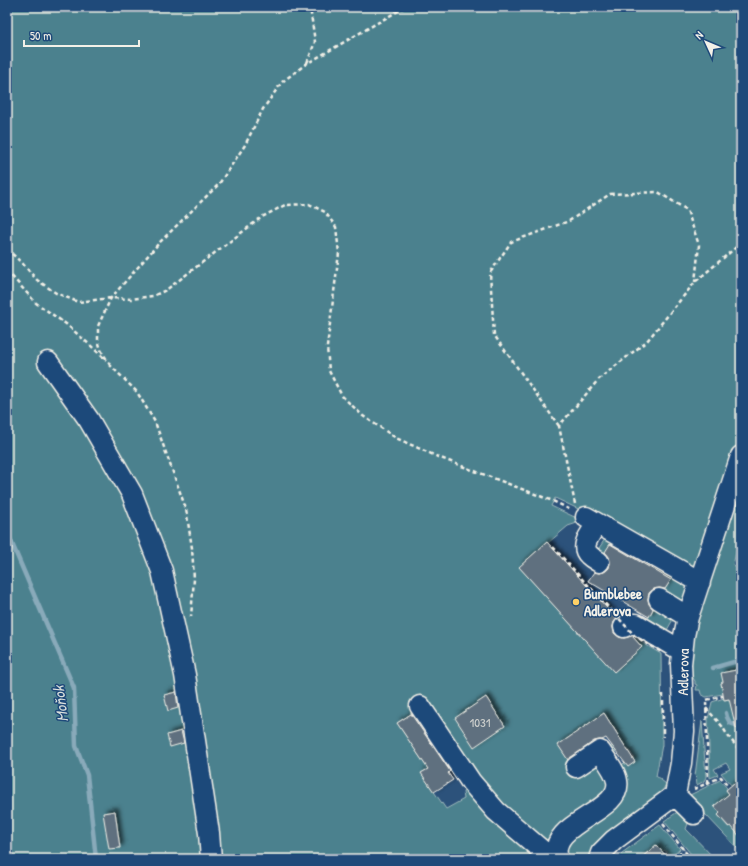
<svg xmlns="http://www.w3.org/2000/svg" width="748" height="866" font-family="'Patrick Hand',sans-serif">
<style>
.green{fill:#4b818e;stroke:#a0b9bb}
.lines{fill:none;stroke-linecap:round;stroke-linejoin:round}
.stream{stroke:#89aaba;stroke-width:4.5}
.building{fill:#5f707f;stroke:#f4f1e8;filter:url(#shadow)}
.minor-casing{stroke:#f4f1e8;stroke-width:23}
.path{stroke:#f4f1e8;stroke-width:2.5;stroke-dasharray:4 3;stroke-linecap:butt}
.minor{stroke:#1f4a7a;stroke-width:20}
.path-bridge{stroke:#f4f1e8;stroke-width:2.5;stroke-dasharray:4 3;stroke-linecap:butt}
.poi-dot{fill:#ffd166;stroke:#1f4a7a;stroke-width:1.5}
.labels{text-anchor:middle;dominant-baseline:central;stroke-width:3;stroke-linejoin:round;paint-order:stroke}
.number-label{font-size:13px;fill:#cfd1ce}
.poi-label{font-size:15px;font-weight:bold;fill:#f4f1e8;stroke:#1f4a7a;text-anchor:start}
.street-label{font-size:15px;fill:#f4f1e8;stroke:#1f4a7a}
.water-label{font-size:16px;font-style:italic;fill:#d9dfdc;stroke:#1f4a7a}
</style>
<defs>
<filter id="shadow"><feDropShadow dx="3.5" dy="-3.5" stdDeviation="2" flood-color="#0009"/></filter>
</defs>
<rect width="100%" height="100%" fill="#2c527b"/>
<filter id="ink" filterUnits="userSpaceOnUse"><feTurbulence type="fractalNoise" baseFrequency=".025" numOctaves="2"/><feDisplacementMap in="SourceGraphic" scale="8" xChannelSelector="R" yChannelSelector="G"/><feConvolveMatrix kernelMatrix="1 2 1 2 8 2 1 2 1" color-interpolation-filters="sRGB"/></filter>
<g filter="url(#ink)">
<path class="green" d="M 7,7 L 741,7 L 741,438 L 701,560 L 695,568 L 606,522 L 555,498 L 551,506 L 583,521 L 568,526 L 548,543 L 547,542 L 519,567 L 614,672 L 642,647 L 633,637 L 661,654 L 662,745 L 656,776 L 666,784 C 663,790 659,797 654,802 C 650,805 645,808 641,811 C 623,823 595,836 590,859 L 561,859 C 547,834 611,812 620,791 C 622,785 620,782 619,777 C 618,774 618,770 618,767 L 634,757 L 625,745 L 608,757 L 607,754 L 617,736 L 616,731 L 604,714 L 558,745 L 570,762 L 578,773 L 604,762 C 608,768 613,775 613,781 C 614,801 569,820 558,837 C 554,842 554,848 553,854 C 531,836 507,819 488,798 C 464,770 443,734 422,702 L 416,707 L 447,755 L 448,760 L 415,711 L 397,723 L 428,769 L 421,773 L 446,809 L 464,799 L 463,792 L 469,786 L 495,815 L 524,840 L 548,859 L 7,859 Z
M 741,490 L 741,531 L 733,565 L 741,569 L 741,600 L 740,603 L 741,605 L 736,619 L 741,621 L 741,669 L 723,682 L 721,683 L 723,694 L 706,697 L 701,694 L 700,690 L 696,690 L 697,685 L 695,684 L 695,681 L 691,675 L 690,640 L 738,491 Z
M 605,539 L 635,551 L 635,559 L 611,544 L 603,557 L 599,551 L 599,548 Z
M 652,562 L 689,587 L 682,604 L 663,593 L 670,581 L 646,566 Z
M 656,604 L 675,616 L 667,630 L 648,618 Z
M 724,698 L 725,700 L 729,699 L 741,716 L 741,780 L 739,779 L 731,785 L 721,773 L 730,769 L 726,763 L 714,769 L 718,775 L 710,778 L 708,719 L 712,702 Z
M 702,721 L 706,777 L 704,781 L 697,785 L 696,777 L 695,776 Z
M 720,780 L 727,788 L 726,790 L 729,794 L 720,813 L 718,815 L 728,827 L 731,826 L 737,832 L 741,829 L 740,851 L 688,796 Z
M 679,811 L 690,818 L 686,829 L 715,859 L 695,859 L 664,821 Z
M 660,825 L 680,849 L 669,859 L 668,858 L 670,855 L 664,850 L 662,852 L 656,845 L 640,859 L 616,859 L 622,853 Z"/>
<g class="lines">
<path class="stream" d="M 7,532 L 74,688 L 76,746 L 87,775 L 96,859
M 713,668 L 741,660
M 726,713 L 727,717 L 730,723 L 736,725 L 741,724"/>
</g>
<path class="building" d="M 547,542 L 617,619 L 614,622 L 613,627 L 614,633 L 619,637 L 624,638 L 632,636 L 642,647 L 614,672 L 519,567 Z
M 610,544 L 671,580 L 665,589 L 660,588 L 654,589 L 649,593 L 648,599 L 649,604 L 653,609 L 649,617 L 588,581 L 594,572 L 599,573 L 604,572 L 609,568 L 610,563 L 609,557 L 605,552 Z
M 741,669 L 741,727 L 736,728 L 729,699 L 724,700 L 721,683 L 723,682 L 721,673 Z
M 176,692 L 178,708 L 168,711 L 164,695 Z
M 486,697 L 505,726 L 474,747 L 455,718 Z
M 604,713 L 635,762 L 628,767 L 606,738 L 602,740 L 599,740 L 594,741 L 568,760 L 558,745 Z
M 411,714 L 450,771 L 448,773 L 453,780 L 434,792 L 421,773 L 428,769 L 397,723 Z
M 181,731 L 184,743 L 170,747 L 167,735 Z
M 741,777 L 741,838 L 731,826 L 729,827 L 718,815 L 720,813 L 714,806 L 729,794 L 726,790 Z
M 115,811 L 120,848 L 109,849 L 103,813 Z
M 656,845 L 669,859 L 640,859 Z"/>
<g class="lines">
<defs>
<path id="minor" d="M 48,362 L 89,420 L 132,494 L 162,571 L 185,675 L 209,833 L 211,859
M 586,517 L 700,582
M 597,524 C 592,532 579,546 589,555 C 592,558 596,560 599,562
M 659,599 L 688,617
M 624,627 L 629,624 L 636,624 L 682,651
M 420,706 L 471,782 L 496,811 L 552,859
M 675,795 L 694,814
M 558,859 C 545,822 623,813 617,781 C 615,770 606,760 600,751 L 576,767
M 599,859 L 601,853 L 614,840 L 675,795 L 681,763 L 684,731 L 681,664 L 684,636 L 688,617 L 741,456"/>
</defs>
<use href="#minor" class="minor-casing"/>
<path class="path" d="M 307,63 L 315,42 L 310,7
M 7,249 L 23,264 L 37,280 L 56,293 L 78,302 L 111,298 L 131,299 L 153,296 L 166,290 L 262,217 L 285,205 L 309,204 L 325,212 L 336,227 L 339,253 L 327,347 L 329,371 L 342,396 L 363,416 L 396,438 L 438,457 L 553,501 L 571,510
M 7,271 L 36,303 L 66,324 L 90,345 L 106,360
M 109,364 L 137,392 L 155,422 L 186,509 L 192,548 L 194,579 L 191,617
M 110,365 L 101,350 L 98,340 L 98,326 L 111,298 L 159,243 L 219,184 L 245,145 L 263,109 L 282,82 L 306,64 L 405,7
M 559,426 L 494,335 L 490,273 L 511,242 L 569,221 L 610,194 L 658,192 L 687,210 L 699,245 L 695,282
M 575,504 L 559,426 L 599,379 L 647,341 L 695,282 L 741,243
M 553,547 L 614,614
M 663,694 L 663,737
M 706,708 L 722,726 L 728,736 L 741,752
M 708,783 L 706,700 L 723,696
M 694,789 L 721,777 L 729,787
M 663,824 L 691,859
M 673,859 L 684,849
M 735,859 L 741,854"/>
<use href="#minor" class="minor"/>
<path class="path-bridge" d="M 586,585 L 587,584 L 635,636 L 663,653"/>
</g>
</g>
<circle class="poi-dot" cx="576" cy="602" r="4"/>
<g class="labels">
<g class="number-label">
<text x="480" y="722">1031</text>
</g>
<g class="poi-label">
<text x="584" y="593">Bumblebee<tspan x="584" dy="17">Adlerova</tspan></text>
</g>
<g class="street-label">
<text transform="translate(683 672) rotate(-89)">Adlerova</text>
</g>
<g class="water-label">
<text transform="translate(60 704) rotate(-97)">Moňok</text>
</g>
</g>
<rect width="748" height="866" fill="none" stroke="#1f4a7a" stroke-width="24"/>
<rect x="12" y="12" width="724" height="842" fill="none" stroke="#f4f1e8" stroke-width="1.5" filter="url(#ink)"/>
<g transform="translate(706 42) rotate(314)" stroke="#1f4a7a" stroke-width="3" paint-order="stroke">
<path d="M0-3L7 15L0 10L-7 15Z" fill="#f4f1e8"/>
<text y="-6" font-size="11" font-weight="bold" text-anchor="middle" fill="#f4f1e8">N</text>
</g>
<path d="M24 40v6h115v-6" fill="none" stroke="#f4f1e8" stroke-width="2"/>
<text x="30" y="40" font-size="12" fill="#f4f1e8" stroke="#1f4a7a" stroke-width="3" paint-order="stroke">50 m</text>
</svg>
